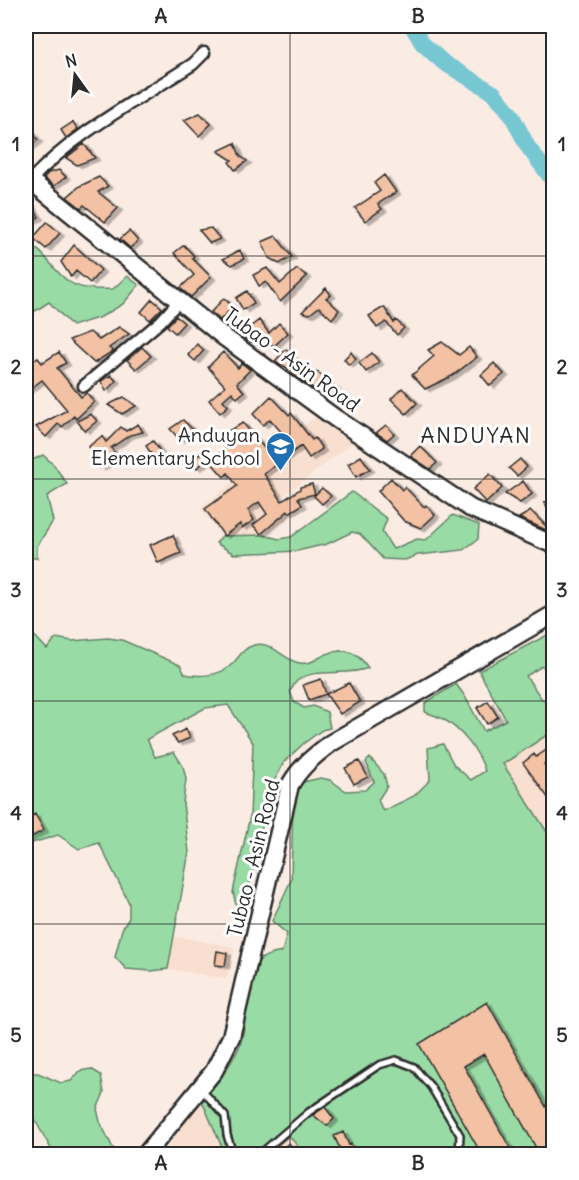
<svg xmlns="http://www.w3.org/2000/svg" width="579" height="1180" font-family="Delius,sans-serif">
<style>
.built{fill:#f9dfd0}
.green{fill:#99dba5;stroke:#628368;stroke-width:1.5}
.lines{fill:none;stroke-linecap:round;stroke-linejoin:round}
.river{stroke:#77c7d3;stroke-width:16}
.building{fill:#f3c1a3;stroke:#2b2b2b;stroke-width:1.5;filter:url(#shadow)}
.lane-casing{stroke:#2b2b2b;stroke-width:10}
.street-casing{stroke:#2b2b2b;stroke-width:15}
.secondary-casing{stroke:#2b2b2b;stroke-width:21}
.lane{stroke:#fff;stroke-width:5}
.street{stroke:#fff;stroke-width:10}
.secondary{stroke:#fff;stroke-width:16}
.grid{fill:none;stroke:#2b2b2b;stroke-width:1.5;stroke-opacity:0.55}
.labels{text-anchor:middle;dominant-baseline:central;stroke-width:6;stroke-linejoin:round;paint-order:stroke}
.street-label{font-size:20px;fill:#2b2b2b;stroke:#fff}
.poi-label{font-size:20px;fill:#2b2b2b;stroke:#fff;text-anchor:end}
.quarter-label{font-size:22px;letter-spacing:1.5px;fill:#2b2b2b;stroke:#fff}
.neatline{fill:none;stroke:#2b2b2b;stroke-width:2}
.grid-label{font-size:20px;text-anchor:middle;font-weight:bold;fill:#2b2b2b}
</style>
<defs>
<filter id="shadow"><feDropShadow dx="4.5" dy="2.5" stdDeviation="0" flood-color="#0004"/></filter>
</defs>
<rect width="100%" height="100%" fill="#fbece3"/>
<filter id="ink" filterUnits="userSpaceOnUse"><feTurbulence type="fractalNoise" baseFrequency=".0167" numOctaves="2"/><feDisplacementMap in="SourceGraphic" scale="12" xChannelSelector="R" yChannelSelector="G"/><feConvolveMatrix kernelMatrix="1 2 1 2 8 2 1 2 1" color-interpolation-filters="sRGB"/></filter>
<g filter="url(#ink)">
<path class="built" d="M 318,415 L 353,442 L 279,500 L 290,517 L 264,535 L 222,536 L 200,508 Z
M 553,731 L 553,833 L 549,835 L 503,763 Z
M 174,936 L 235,947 L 226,979 L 168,969 Z
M 202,1101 L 225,1154 L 162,1154 Z
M 289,1136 L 305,1154 L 267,1154 Z"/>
<path class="green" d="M 26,243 C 45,250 51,269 68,281 C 80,290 98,290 113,289 L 127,276 L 139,285 L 123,304 L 101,317 L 72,326 L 49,302 L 26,317 Z
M 43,455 L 54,465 L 67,484 L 47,496 L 53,521 L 37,546 L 37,558 L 26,558 L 26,463 Z
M 352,492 L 387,519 L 382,532 L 393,549 L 417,539 L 426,540 L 453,515 L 479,525 L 478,539 L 463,550 L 418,555 L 405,560 L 383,559 L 360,534 L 352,532 L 327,544 L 297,551 L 234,554 L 216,543 L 222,536 L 264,535 L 279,539 L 291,537 Z
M 26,627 L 47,649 L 56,638 L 72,641 L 108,638 L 122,640 L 180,665 L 185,674 C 199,677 219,676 230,666 C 238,660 241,649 254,645 C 272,640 284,661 300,663 C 313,665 318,656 330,653 C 347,647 359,654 368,668 C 347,677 316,667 298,680 C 295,682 293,688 290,691 L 294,702 L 304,708 L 313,706 L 327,712 L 330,728 L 322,730 L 303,744 L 284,762 L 270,789 L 246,903 L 237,909 L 233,892 L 250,816 L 253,743 L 228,705 L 205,708 L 147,739 L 155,757 L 174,752 L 183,766 L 186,779 L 183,803 L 189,852 L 168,969 L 151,971 L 126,969 L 115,957 L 122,929 L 129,918 L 129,903 L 99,843 L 79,849 L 58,835 L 26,845 Z
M 553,632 L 553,676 L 542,666 L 526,676 L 541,698 L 553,706 L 553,731 L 503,764 L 549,835 L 553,833 L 553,1154 L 305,1154 L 289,1136 L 267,1154 L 225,1154 L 202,1101 C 214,1086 235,1061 241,1042 C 247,1024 247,973 260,960 C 266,954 274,954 282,952 L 287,934 L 272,921 L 291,880 L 293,797 L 303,782 L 321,778 L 330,780 L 346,791 L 365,790 L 374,782 L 366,762 L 370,758 L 384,774 L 387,786 L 378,800 L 383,811 L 414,796 L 430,780 L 428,748 L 443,744 L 454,765 L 471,780 L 485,771 C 480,753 460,728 443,719 C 437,716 431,714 425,712 L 425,703 L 456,684 L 464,695 L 484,731 L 506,720 L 479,671 Z
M 91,1069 L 101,1075 L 104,1093 L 97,1109 L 100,1122 L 114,1150 L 118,1154 L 54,1154 L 31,1113 L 26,1111 L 26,1073 L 38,1073 L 61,1083 L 71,1081 L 80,1071 Z"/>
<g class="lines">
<path class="river" d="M 412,26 L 422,43 L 444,63 L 494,93 L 511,114 L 528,147 L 554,182"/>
</g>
<path class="building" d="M 200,113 L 211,124 L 199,136 L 184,120 Z
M 73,122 L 78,129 L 66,138 L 61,130 Z
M 26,124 L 38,140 L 26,150 Z
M 235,143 L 240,156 L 247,161 L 235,170 L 229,162 L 232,160 L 218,151 Z
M 84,144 L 95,158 L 77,165 L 66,158 Z
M 59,170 L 66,177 L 54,186 L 44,178 L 48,173 Z
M 384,175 L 396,192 L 378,204 L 382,209 L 365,221 L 355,208 L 380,191 L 374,183 Z
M 99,177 L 108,186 L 98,192 L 118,208 L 105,222 L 84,205 L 81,208 L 67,197 L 80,186 Z
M 31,204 L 39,217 L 26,224 L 26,207 Z
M 47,222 L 60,233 L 46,249 L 33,238 Z
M 211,228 L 220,239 L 210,243 L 199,230 Z
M 129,231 L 138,241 L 130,248 L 120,239 Z
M 276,236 L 292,257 L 279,264 L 269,258 L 262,242 Z
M 74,245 L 101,270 L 90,283 L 76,271 L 71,277 L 61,262 Z
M 184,245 L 194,256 L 192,258 L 211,277 L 191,297 L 180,288 L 194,275 L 174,253 Z
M 240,250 L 244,259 L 232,265 L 223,259 Z
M 267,268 L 280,284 L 297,269 L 307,276 L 280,302 L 266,282 L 259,286 L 253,275 Z
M 326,288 L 331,295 L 326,298 L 339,310 L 332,319 L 319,307 L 310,314 L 302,312 Z
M 247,291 L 254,303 L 243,310 L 236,298 Z
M 224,298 L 233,307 L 220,320 L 211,312 Z
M 152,299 L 162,308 L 150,320 L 141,312 Z
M 384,307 L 394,323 L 396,320 L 404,328 L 397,335 L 386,322 L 377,328 L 369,316 Z
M 176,316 L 184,323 L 175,333 L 167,326 Z
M 259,320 L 269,333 L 279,323 L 288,333 L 274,346 L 258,336 L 251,342 L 240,335 Z
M 119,327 L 129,334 L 109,348 L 113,351 L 94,363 L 69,340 L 90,332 L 99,340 Z
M 442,342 L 459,355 L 469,347 L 477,357 L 452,376 L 425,389 L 412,375 L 434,356 L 428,350 Z
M 197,344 L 204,350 L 195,361 L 188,355 Z
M 142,347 L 151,356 L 136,369 L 127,360 Z
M 286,349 L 313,376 L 317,372 L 336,388 L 326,395 L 319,385 L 315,389 L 311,387 L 287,370 L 289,369 L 275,361 Z
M 59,352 L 66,363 L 57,368 L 81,397 L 87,393 L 94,402 L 76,419 L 74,416 L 62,427 L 58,424 L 46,437 L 36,427 L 67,410 L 42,380 L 26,392 L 26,373 L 33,367 L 29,362 L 38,358 L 42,363 Z
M 223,352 L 238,368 L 242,363 L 250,370 L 237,383 L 244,392 L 237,398 L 232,392 L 223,400 L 228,406 L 220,413 L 209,400 L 225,386 L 208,367 Z
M 351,352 L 356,359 L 349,365 L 344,359 Z
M 372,353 L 379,362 L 366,372 L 359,363 Z
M 494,363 L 504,374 L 490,386 L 481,375 Z
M 111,375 L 116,381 L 106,391 L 101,381 Z
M 402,388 L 417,403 L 406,414 L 391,399 Z
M 271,396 L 289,415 L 291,413 L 312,440 L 315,438 L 322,449 L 309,458 L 301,446 L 264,474 L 282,501 L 300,489 L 300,487 L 312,484 L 315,494 L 298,498 L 302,505 L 289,513 L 288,511 L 261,534 L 253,525 L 267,514 L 259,502 L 248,510 L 254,520 L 242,528 L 240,524 L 224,536 L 205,509 L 237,486 L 228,473 L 224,477 L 210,461 L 232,443 L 226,432 L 243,423 L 270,455 L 289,441 L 270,419 L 263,425 L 253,414 Z
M 124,397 L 136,406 L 122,414 L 108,405 Z
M 91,414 L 97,421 L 85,431 L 77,421 Z
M 183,420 L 192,429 L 180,440 L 170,429 Z
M 138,424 L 143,432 L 130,435 L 111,448 L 117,456 L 100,468 L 97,459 L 93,456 L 94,455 L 88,447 L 102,436 L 106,442 L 121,427 L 126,431 Z
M 386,425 L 394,434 L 387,440 L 376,433 Z
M 153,441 L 160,451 L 154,458 L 146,446 Z
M 420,446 L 437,463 L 430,469 L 410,456 Z
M 204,451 L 209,458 L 197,468 L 191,461 Z
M 361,456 L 370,469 L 356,477 L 348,464 Z
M 520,459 L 527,467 L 517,476 L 509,468 Z
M 490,474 L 502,488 L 486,503 L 473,489 Z
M 391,478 L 402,490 L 405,487 L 424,507 L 426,505 L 435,515 L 421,528 L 404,521 L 378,491 Z
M 523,481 L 532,494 L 520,503 L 505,494 Z
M 322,488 L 331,496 L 322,504 L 314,496 Z
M 554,497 L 554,519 L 544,503 Z
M 531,511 L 553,533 L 519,518 Z
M 173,535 L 181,553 L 158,563 L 150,545 Z
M 321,679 L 326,694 L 309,700 L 303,685 Z
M 349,683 L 360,702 L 340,714 L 326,694 Z
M 488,701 L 498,717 L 487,724 L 477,708 Z
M 186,729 L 190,738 L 178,743 L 172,736 Z
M 554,745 L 554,757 L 544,764 L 554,779 L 554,806 L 523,763 L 534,754 L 536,757 Z
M 359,761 L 368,777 L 354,784 L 345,768 Z
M 35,814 L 44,830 L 26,840 L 26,819 Z
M 217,951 L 227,953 L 225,966 L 215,965 Z
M 487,1002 L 554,1121 L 554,1155 L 540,1155 L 484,1054 L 464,1066 L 514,1155 L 482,1155 L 419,1044 Z
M 325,1107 L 334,1119 L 327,1126 L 313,1115 Z
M 343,1132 L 349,1145 L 351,1144 L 355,1155 L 343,1155 L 334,1136 Z
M 289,1143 L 298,1155 L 273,1155 Z"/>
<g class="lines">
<defs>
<path id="lane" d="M 202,1090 L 225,1116 L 227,1135 L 233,1154
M 260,1154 L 309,1112 L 379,1065 L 396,1060 L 414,1067 L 431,1087 L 460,1135 L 459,1154"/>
<path id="street" d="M 30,181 C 75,132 138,100 193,64 L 204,53
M 84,386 L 161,321 L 179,301"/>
<path id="secondary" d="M 26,177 L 224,337 L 335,418 L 470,508 L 554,545
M 146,1154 L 214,1071 L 231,1037 L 290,785 C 301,766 314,756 331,743 L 554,614"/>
</defs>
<use href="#lane" class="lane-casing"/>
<use href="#street" class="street-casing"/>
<use href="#secondary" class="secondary-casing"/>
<use href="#lane" class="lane"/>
<use href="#street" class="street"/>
<use href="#secondary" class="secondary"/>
</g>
</g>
<path class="grid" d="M 290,26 L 290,1154M 26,256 L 554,256M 26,479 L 554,479M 26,701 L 554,701M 26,924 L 554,924"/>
<defs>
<symbol id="school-pin" viewBox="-11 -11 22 30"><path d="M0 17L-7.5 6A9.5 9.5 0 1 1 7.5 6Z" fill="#1f6fb2" stroke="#fff"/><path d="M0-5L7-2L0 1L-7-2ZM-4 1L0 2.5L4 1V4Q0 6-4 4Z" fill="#fff"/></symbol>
</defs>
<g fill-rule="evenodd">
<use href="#school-pin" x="264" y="430" width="33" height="45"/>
</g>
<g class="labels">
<g class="street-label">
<text transform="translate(292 359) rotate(36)">Tubao - Asin Road</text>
<text transform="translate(253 858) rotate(-76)">Tubao - Asin Road</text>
</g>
<g class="poi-label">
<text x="260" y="434">Anduyan<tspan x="260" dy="23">Elementary School</tspan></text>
</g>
<g class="quarter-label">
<text x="476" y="435">ANDUYAN</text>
</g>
</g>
<rect width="579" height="1180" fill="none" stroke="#fff" stroke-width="66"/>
<g transform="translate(75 75) rotate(345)" stroke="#ffffff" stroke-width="4.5" paint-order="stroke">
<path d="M0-4.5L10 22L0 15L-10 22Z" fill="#2b2b2b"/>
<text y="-9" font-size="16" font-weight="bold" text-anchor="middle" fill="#2b2b2b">N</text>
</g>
<rect x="33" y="33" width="513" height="1114" class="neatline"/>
<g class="grid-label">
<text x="161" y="23">A</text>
<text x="418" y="23">B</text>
<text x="16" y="151">1</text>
<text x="562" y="151">1</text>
<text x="16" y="374">2</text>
<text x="562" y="374">2</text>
<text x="16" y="597">3</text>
<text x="562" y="597">3</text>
<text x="16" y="820">4</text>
<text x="562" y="820">4</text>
<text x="16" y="1042">5</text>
<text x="562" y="1042">5</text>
<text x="161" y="1170">A</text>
<text x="418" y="1170">B</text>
</g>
</svg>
